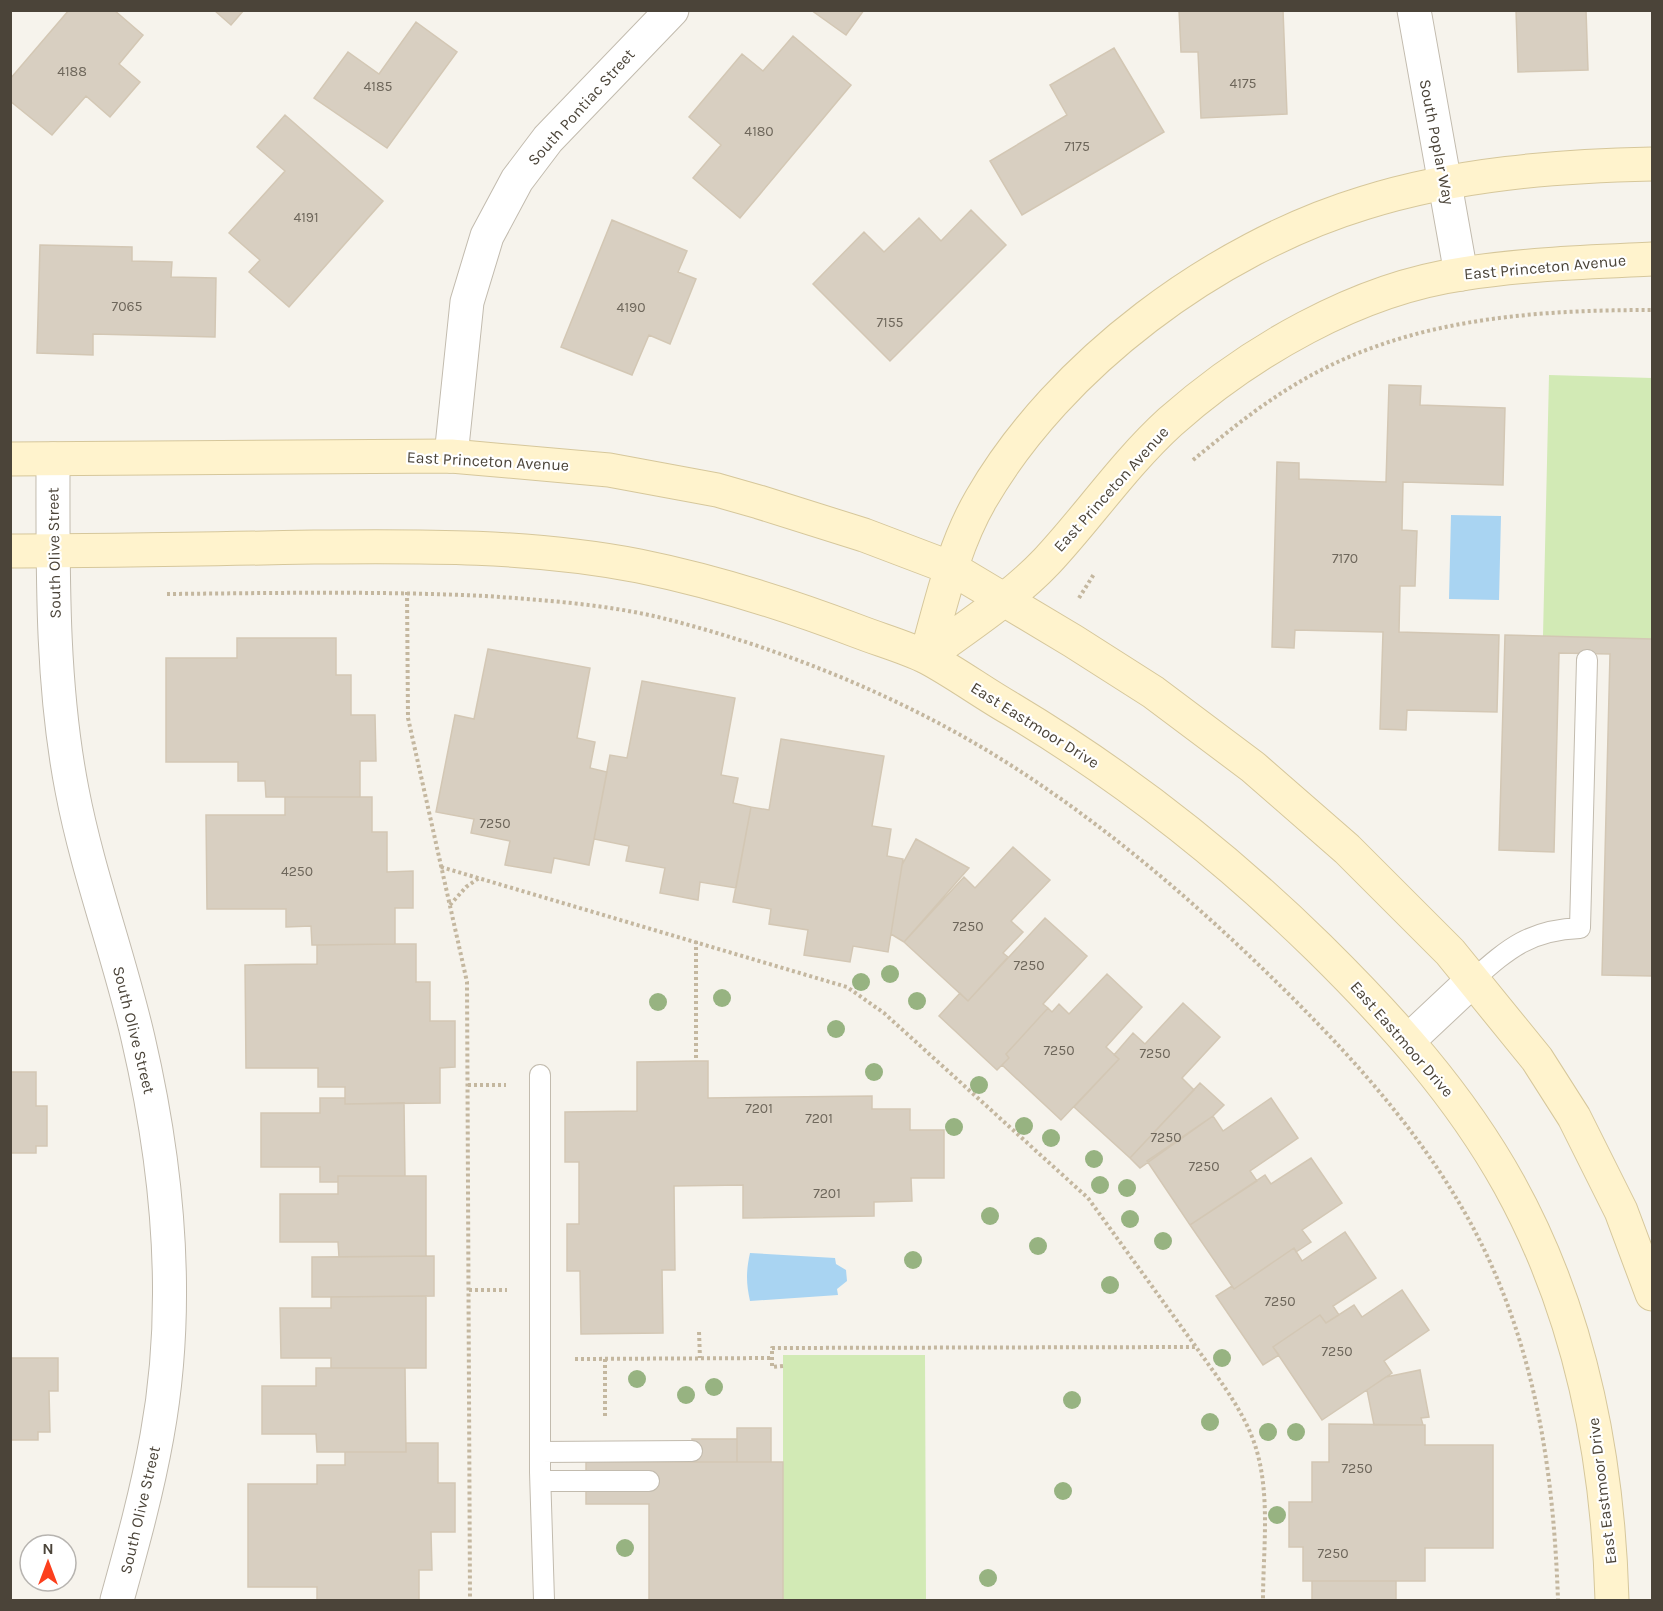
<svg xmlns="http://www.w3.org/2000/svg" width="1663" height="1611" font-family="Karla,sans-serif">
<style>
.green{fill:#d2eab5}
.water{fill:#a9d4f2}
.building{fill:#d8cfc1;stroke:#d3c7b4;stroke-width:1.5}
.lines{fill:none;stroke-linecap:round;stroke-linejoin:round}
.lane-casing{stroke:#c2bbae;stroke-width:22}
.street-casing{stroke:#c2bbae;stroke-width:35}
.secondary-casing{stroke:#d6c79b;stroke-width:35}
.path{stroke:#c4b79f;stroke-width:4;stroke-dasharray:3 3;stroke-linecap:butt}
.lane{stroke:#fff;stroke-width:20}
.street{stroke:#fff;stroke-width:33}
.secondary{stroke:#fff3cd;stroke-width:33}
.tree{fill:#97b381}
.labels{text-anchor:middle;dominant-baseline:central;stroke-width:4.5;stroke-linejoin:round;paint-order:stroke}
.number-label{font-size:14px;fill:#6e675b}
.street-label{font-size:16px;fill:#4b4439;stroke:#fff}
</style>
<rect width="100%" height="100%" fill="#f6f3ec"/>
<path class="green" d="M 1549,375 L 1652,378 L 1652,639 L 1543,636 Z
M 783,1355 L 925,1355 L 926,1600 L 783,1600 Z"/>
<path class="water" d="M 1451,515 L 1501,516 L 1499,600 L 1449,599 Z
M 750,1253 L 835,1258 L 836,1264 L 846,1270 L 847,1281 L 837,1289 L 838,1295 L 750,1301 C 746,1283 746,1271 750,1253 Z"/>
<path class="building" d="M 69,10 L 114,10 L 143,35 L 119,64 L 140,82 L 110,117 L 86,96 L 52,135 L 10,101 L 10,79 Z
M 214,10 L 244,10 L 231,25 Z
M 811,10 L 864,10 L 846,35 Z
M 1179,10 L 1283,10 L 1287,114 L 1201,118 L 1198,52 L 1181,52 Z
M 1516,10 L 1586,10 L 1588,70 L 1518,72 Z
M 416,22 L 457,52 L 387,148 L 314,98 L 348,52 L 379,74 Z
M 793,36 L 851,85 L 740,218 L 693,178 L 721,145 L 689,117 L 742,54 L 763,71 Z
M 1114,48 L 1164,132 L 1022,215 L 990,161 L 1067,115 L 1050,85 Z
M 285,115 L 383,201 L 289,307 L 249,272 L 260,260 L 229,233 L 285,171 L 257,147 Z
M 971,210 L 1006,245 L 890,361 L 813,284 L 864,232 L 884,252 L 919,218 L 941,241 Z
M 612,220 L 687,251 L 678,272 L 696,279 L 670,344 L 649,335 L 632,375 L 561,347 Z
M 40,245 L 132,247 L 132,261 L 172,262 L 171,277 L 216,278 L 215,337 L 93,334 L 93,355 L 37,353 Z
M 1389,385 L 1421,386 L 1420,405 L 1505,408 L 1503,485 L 1403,482 L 1402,530 L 1417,531 L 1415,586 L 1400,586 L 1399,632 L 1499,635 L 1497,712 L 1407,710 L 1406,730 L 1380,729 L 1383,632 L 1295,630 L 1294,648 L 1272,647 L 1277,462 L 1299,463 L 1299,479 L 1386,482 Z
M 1505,635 L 1652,639 L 1652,976 L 1602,975 L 1610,654 L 1559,653 L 1554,852 L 1499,850 Z
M 237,638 L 336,638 L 336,675 L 351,675 L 351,715 L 375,715 L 376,761 L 360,761 L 360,797 L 266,797 L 265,781 L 238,781 L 238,762 L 166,762 L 166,658 L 237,658 Z
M 488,649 L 590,668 L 577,738 L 595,742 L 590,768 L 607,772 L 589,865 L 554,858 L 551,873 L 505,865 L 510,841 L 471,833 L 474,819 L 436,812 L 455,715 L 474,719 Z
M 642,681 L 735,698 L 721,775 L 738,778 L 733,803 L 751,807 L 736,888 L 700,882 L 698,900 L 660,893 L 665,868 L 626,861 L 629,846 L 594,839 L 610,755 L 627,758 Z
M 781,739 L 884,756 L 872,826 L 891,829 L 887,856 L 903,859 L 888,952 L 853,946 L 850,962 L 804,955 L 808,930 L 769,924 L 771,909 L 733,902 L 751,807 L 769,810 Z
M 285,797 L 372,797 L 372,832 L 387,832 L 387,872 L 413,871 L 413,908 L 395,908 L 395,944 L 312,945 L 311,926 L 286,927 L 286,909 L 207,909 L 206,815 L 285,815 Z
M 916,839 L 969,868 L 904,942 L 891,934 L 902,865 Z
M 1013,847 L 1050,880 L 1011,921 L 1023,932 L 1003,953 L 1008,957 L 968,1001 L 904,942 L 964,877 L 975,888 Z
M 1045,918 L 1087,956 L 1043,1004 L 1048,1008 L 1006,1054 L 1009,1058 L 997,1070 L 939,1016 L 960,993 L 968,1001 Z
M 395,944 L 416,944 L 416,982 L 430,982 L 430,1021 L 455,1021 L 455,1067 L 440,1068 L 440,1103 L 345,1104 L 345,1087 L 318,1087 L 318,1068 L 246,1068 L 245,965 L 317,964 L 317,945 Z
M 1107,974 L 1142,1007 L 1106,1047 L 1119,1059 L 1061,1120 L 1002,1065 L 1009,1058 L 1006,1054 L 1048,1008 L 1052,1012 L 1059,1004 L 1069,1014 Z
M 1183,1003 L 1220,1037 L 1182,1078 L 1194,1090 L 1130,1158 L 1074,1107 L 1119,1059 L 1114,1055 L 1133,1033 L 1145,1044 Z
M 696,1061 L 708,1061 L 708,1098 L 872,1096 L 872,1109 L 910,1109 L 910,1130 L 944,1130 L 944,1178 L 911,1178 L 912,1201 L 874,1202 L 874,1216 L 743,1218 L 743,1185 L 674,1186 L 675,1270 L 662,1270 L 663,1333 L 581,1334 L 580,1271 L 567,1271 L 567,1224 L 579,1224 L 579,1162 L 565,1162 L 565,1112 L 637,1111 L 637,1062 Z
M 10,1072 L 36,1072 L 36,1106 L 47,1106 L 47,1146 L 36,1146 L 36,1153 L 10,1153 Z
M 1200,1083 L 1224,1105 L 1213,1116 L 1140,1168 L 1130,1158 Z
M 320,1098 L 345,1098 L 345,1104 L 404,1103 L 405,1176 L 338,1176 L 338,1182 L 320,1182 L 320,1167 L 261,1167 L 261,1113 L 320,1113 Z
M 1271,1098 L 1298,1138 L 1250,1171 L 1257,1181 L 1190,1225 L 1147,1161 L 1213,1116 L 1223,1131 Z
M 1311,1158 L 1342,1203 L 1302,1230 L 1311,1242 L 1296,1252 L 1294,1248 L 1234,1289 L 1190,1225 L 1265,1175 L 1271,1184 Z
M 338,1176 L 426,1176 L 426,1256 L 339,1257 L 338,1242 L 280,1242 L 280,1194 L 338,1194 Z
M 1345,1232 L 1376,1278 L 1333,1306 L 1339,1315 L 1326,1323 L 1320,1315 L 1273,1347 L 1279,1355 L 1263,1365 L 1216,1296 L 1232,1286 L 1234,1289 L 1294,1248 L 1302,1261 Z
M 434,1256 L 434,1296 L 312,1297 L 312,1257 Z
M 1402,1290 L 1429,1330 L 1384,1361 L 1392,1373 L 1322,1420 L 1273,1347 L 1320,1315 L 1326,1323 L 1354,1305 L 1362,1317 Z
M 426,1296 L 426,1368 L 331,1368 L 331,1358 L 281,1358 L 280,1308 L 331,1308 L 331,1297 Z
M 10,1358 L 58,1358 L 58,1391 L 49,1391 L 50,1432 L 38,1432 L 38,1440 L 10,1440 Z
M 316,1368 L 405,1368 L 406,1452 L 317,1452 L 316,1434 L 262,1434 L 262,1386 L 316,1386 Z
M 1420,1370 L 1429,1417 L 1421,1418 L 1423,1425 L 1374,1425 L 1367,1390 L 1386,1377 Z
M 1329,1424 L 1425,1425 L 1425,1445 L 1493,1445 L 1493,1548 L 1425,1548 L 1425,1581 L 1303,1581 L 1303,1547 L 1289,1547 L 1289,1502 L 1312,1502 L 1312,1462 L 1329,1462 Z
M 737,1428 L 771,1428 L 771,1462 L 737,1462 Z
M 692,1439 L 737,1439 L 737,1462 L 692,1462 Z
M 406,1443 L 438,1443 L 438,1483 L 455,1483 L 455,1532 L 431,1532 L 432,1570 L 419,1570 L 419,1600 L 317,1600 L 317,1587 L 248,1587 L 248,1484 L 317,1484 L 317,1465 L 345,1465 L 345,1452 L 406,1452 Z
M 586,1462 L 783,1462 L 783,1600 L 649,1600 L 649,1504 L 586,1504 Z
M 1312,1581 L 1396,1581 L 1396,1600 L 1312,1600 Z"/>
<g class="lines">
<defs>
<path id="lane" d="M 1474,979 C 1509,948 1530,930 1580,928 L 1587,660
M 540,1075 L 540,1472 L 544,1600
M 540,1452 L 692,1451
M 541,1481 L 649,1481"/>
<path id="street" d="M 1414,10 L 1461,274
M 451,456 L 467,302 L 487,236 L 517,180 L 548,139 L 672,10
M 53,459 C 53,569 51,682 72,790 C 88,874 119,955 138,1038 C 168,1167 181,1305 157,1436 C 147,1492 132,1546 117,1600
M 1408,1041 L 1474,979"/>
<path id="secondary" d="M 10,459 L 451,456 L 609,470 L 717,490 L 759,502 L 864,535 L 951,568 L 1073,641 L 1153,692 L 1253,767 L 1347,849 L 1450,952 L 1537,1059 L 1574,1117 L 1621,1211 L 1652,1294
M 10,551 C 112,551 213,549 314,547 C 423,546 531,545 639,566 C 713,581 786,604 857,631 C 880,640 906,647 928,658 C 956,673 983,693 1011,709 C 1123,776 1225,856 1319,948 C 1391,1019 1459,1094 1509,1184 C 1580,1312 1608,1455 1612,1600
M 926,657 C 941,604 953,547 981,499 C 1059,364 1216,248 1364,203 C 1456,174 1557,166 1652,164
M 926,657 C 966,627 1012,598 1047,561 C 1089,516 1124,464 1170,422 C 1249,352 1357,289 1462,274 C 1525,264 1589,262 1652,259"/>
</defs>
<use href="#lane" class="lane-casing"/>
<use href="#street" class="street-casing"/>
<use href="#secondary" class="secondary-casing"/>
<path class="path" d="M 1193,460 C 1226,433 1259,406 1296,384 C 1404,319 1529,310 1652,310
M 407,592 L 408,718 L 467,982 L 470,1600
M 167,594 C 274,593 380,591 486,596 C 543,600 602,604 658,617 C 772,645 888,691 988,751 C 1087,811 1178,887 1261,967 C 1352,1055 1443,1153 1494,1271 C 1540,1377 1554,1486 1558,1600
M 1079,598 L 1094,574
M 441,867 L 847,987 L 884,1013 L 1088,1198 L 1196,1347
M 450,905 L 466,887 L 479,878
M 696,941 L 696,1061
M 468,1085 L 506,1085
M 469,1290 L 507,1290
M 699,1332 L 700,1358
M 575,1359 L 772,1358
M 605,1359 L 605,1419
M 783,1366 L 772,1367 L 772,1348 L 1196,1347 C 1217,1377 1243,1409 1255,1445 C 1271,1494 1263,1550 1263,1600"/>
<use href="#lane" class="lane"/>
<use href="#street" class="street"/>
<use href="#secondary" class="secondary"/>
</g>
<g class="tree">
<circle cx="890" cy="974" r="9"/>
<circle cx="861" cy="982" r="9"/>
<circle cx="722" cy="998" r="9"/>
<circle cx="917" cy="1001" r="9"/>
<circle cx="658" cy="1002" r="9"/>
<circle cx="836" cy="1029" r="9"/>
<circle cx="874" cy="1072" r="9"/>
<circle cx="979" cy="1085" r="9"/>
<circle cx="1024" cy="1126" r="9"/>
<circle cx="954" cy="1127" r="9"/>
<circle cx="1051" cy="1138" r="9"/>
<circle cx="1094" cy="1159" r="9"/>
<circle cx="1100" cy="1185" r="9"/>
<circle cx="1127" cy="1188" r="9"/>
<circle cx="990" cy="1216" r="9"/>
<circle cx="1130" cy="1219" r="9"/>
<circle cx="1163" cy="1241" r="9"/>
<circle cx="1038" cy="1246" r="9"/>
<circle cx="913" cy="1260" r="9"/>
<circle cx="1110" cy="1285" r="9"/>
<circle cx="1222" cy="1358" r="9"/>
<circle cx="637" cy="1379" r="9"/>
<circle cx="714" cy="1387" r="9"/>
<circle cx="686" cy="1395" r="9"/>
<circle cx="1072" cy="1400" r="9"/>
<circle cx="1210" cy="1422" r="9"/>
<circle cx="1268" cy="1432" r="9"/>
<circle cx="1296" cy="1432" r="9"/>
<circle cx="1063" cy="1491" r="9"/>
<circle cx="1277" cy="1515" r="9"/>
<circle cx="625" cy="1548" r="9"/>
<circle cx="988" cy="1578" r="9"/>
</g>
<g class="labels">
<g class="number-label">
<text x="72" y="71">4188</text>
<text x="1243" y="83">4175</text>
<text x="378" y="86">4185</text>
<text x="759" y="131">4180</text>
<text x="1077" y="146">7175</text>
<text x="306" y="217">4191</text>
<text x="127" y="306">7065</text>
<text x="631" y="307">4190</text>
<text x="890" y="322">7155</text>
<text x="1345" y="558">7170</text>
<text x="495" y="823">7250</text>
<text x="297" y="871">4250</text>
<text x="968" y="926">7250</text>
<text x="1029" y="965">7250</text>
<text x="1059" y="1050">7250</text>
<text x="1155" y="1053">7250</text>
<text x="759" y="1108">7201</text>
<text x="819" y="1118">7201</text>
<text x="1166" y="1137">7250</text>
<text x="1204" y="1166">7250</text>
<text x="827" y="1193">7201</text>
<text x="1280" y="1301">7250</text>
<text x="1337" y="1351">7250</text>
<text x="1357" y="1468">7250</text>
<text x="1333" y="1553">7250</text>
</g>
<g class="street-label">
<text transform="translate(581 107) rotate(-48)">South Pontiac Street</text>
<text transform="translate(1437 142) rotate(79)">South Poplar Way</text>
<text transform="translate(1545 267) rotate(-5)">East Princeton Avenue</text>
<text transform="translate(488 461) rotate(3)">East Princeton Avenue</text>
<text transform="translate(1111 489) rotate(-48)">East Princeton Avenue</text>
<text transform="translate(54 553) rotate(-91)">South Olive Street</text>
<text transform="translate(1035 725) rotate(32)">East Eastmoor Drive</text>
<text transform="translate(134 1030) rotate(76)">South Olive Street</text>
<text transform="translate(1402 1039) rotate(49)">East Eastmoor Drive</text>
<text transform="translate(1602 1491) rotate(-97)">East Eastmoor Drive</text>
<text transform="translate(140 1510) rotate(-77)">South Olive Street</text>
</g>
</g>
<rect width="1663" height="1611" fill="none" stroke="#4b4439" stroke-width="24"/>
<g transform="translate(48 1563)"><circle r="28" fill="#ffffff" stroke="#b7b4b0" stroke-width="1.5"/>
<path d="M0-4.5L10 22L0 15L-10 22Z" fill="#fc3f1d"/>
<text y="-9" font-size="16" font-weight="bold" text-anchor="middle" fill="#4b4439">N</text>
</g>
</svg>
